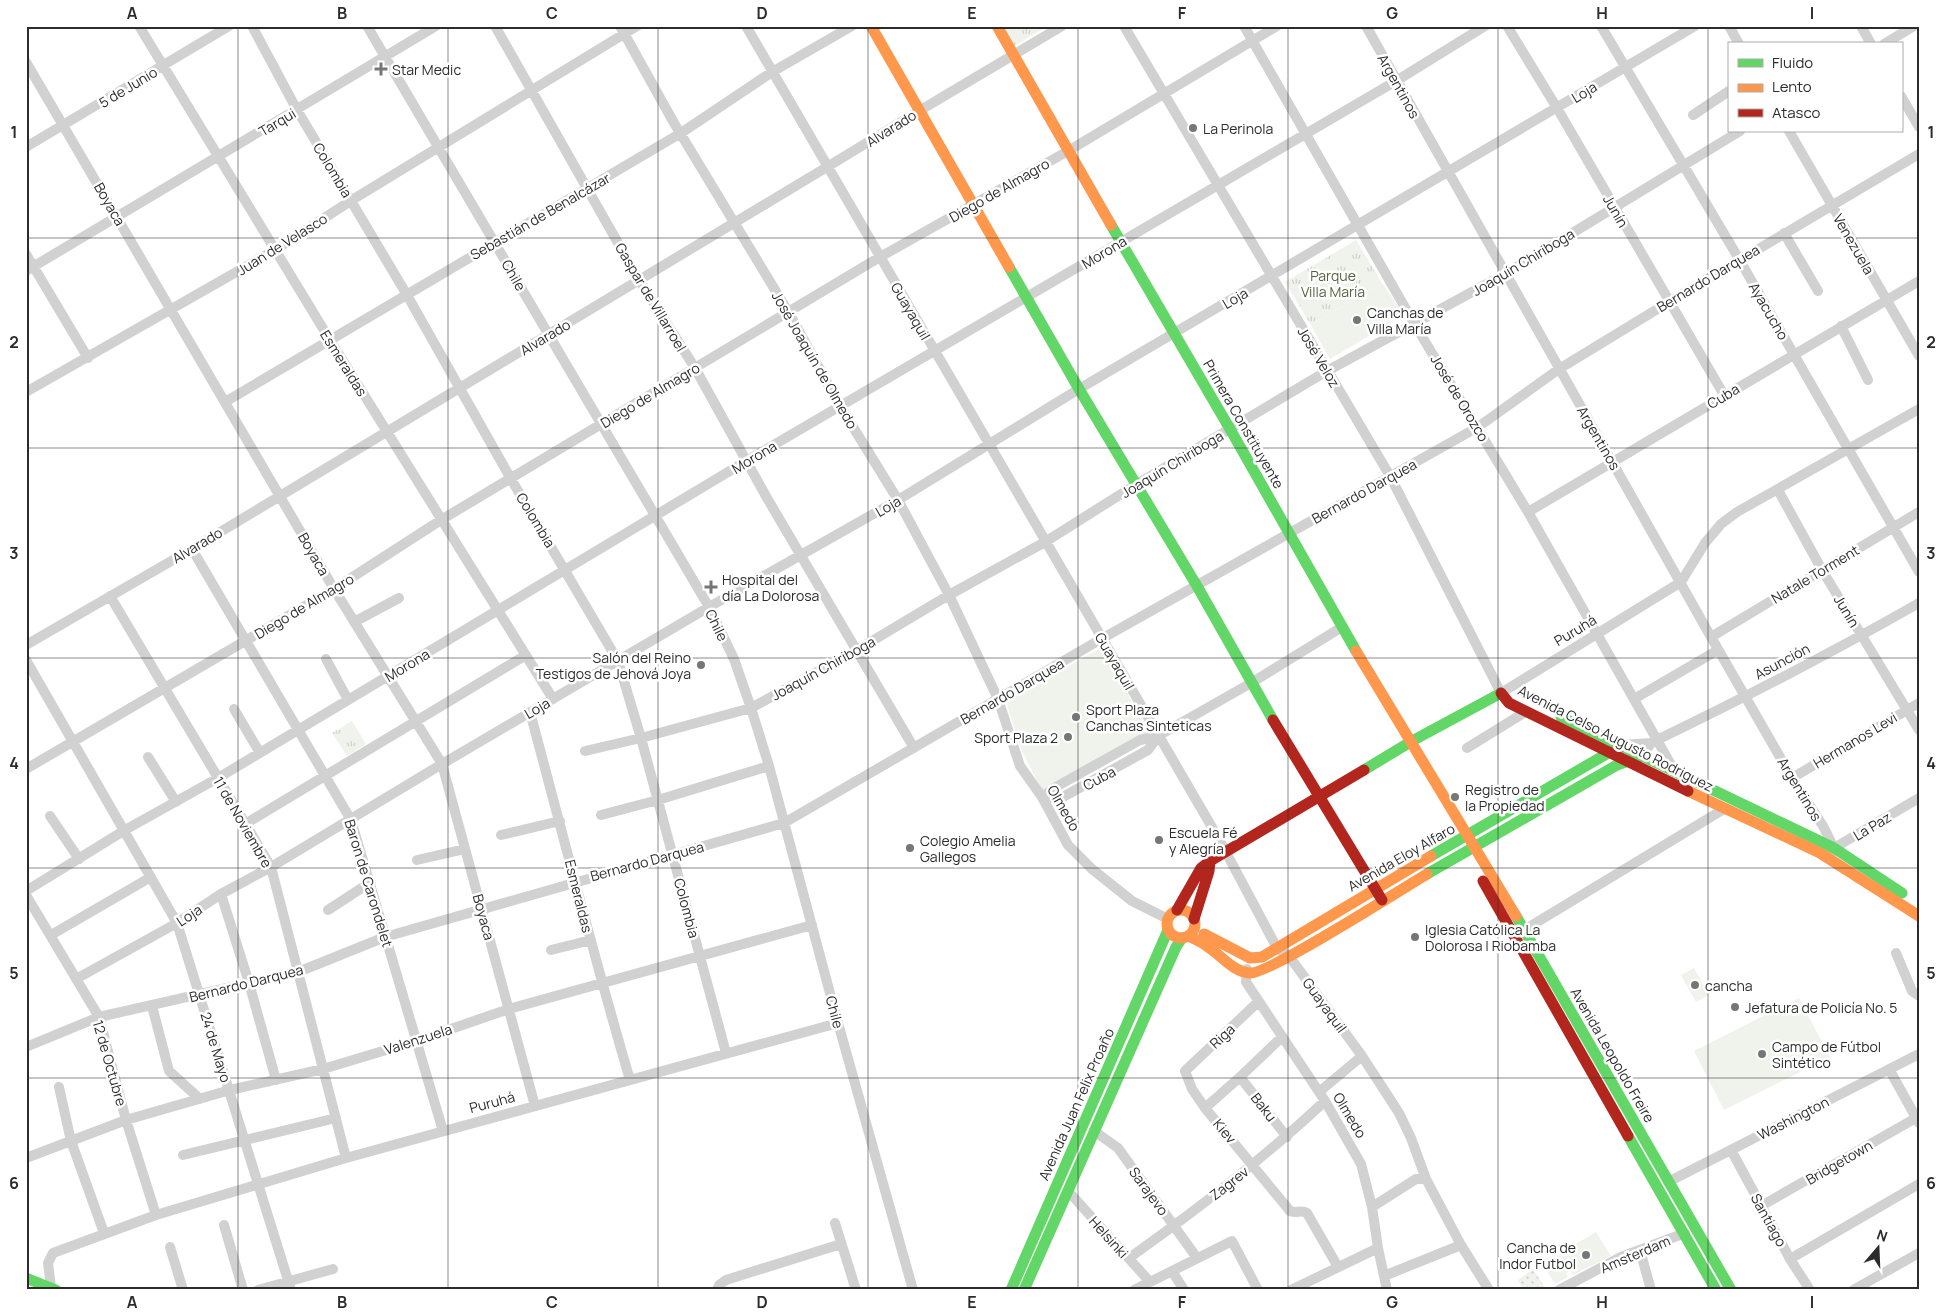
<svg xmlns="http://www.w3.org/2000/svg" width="1945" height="1316" font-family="Manrope,sans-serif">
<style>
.grass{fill:url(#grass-dots)}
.park{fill:url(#park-tufts)}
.pitch{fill:#f0f3eb}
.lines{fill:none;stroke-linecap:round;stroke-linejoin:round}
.street{stroke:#d1d1d1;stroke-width:10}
.fast{stroke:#63d668;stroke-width:11}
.slow{stroke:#ff974d;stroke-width:11}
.jam{stroke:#b3261e;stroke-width:11}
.grid{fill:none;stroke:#2c2c2c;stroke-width:1;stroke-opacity:0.55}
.poi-dot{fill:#767676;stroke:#fff;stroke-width:2}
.labels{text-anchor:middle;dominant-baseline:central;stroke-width:5;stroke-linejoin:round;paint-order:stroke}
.poi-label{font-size:14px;fill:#2c2c2c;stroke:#fff;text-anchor:start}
.street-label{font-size:14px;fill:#2c2c2c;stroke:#fff}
.park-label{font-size:14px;fill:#51653d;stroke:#fff}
.neatline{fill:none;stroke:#2c2c2c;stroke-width:2}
.grid-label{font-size:16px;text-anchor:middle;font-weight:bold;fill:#2c2c2c}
</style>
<defs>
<pattern id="grass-dots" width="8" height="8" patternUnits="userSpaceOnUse" patternTransform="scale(1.25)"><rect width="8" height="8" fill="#f0f3eb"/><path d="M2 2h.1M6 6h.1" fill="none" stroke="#ced0ca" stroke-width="1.8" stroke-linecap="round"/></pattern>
<pattern id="park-tufts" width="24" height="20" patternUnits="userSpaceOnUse" patternTransform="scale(1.25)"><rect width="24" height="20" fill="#f0f3eb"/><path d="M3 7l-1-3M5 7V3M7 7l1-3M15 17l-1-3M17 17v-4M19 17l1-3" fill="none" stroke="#ced0ca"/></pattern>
</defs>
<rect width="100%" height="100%" fill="#fff"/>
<path class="grass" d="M 1533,1269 L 1546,1289 L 1523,1290 L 1518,1280 Z"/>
<path class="park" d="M 1003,26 L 1048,26 L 1014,46 Z
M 1356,240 L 1382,283 L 1311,325 L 1285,282 Z
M 352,721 L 366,744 L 347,756 L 332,733 Z
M 1560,1255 L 1570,1271 L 1566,1273 L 1568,1277 L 1555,1284 L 1545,1268 Z"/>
<path class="pitch" d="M 1382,283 L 1404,315 L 1330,359 L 1311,325 Z
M 1101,648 L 1151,734 L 1044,794 L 1021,749 L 1006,701 Z
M 1694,968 L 1709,995 L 1696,1002 L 1681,975 Z
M 1799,998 L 1830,1057 L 1724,1110 L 1694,1051 Z
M 1596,1232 L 1611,1256 L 1573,1275 L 1560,1253 Z"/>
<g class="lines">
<path class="street" d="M 139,26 L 330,340 L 553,699
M 252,26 L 297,110 L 407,295 L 511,479 L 618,661 L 641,738 L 726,1053
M 367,26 L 709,607 L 734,659 L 751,708 L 769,766 L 838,1023 L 913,1290
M 495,26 L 639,280 L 695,368 L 767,498 L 914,748
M 620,26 L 674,123 L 789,313 L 840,406 L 898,500 L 949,595 L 998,699 L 1020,766 L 1042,797 L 1068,845 L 1092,869 L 1132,901 L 1168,919
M 746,26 L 1220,841 L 1277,948 L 1289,956 L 1362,1056 L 1399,1113 L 1411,1138 L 1426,1179 L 1461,1245 L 1489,1290
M 1124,26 L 1390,476 L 1501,693 L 1681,582 L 1705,543 L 1721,524 L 1737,512 L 1919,409
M 1244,26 L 1415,325 L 1528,512 L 1674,770
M 1366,26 L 1711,637 L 1792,778 L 1823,826 L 1834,848
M 1507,26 L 1557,108 L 1724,395
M 1601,26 L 1739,259 L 1919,572
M 1729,26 L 1739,44
M 1861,26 L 1871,44
M 1884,44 L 1914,26
M 26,62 L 334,589 L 442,764 L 535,1106
M 1901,96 L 1919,127
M 1693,115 L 1729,91
M 1789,131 L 1919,356
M 26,147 L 229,26
M 1784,233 L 1818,291
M 26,254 L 88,358
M 26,271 L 436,26
M 1841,326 L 1868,380
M 26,392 L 275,250 L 352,200 L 637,26
M 225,402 L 681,133 L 772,72 L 852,26
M 1778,490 L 1822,570 L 1919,730
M 1528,512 L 1919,281
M 192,549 L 351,820 L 443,1131
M 110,596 L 271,867 L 346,1158
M 354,622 L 399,598
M 1711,637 L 1919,512
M 26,645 L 192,549 L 827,167 L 919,111 L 1062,26
M 326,659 L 348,700
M 26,660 L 177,923 L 291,1290
M 1634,699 L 1718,650
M 234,709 L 260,753
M 530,712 C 563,835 594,958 630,1080
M 1622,745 L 1651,743
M 1467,748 L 1527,711
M 585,751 L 641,738 L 751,708 L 857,650 L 949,595 L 1045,542 L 1137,484 L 1327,371 L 1505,274 L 1740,131
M 1643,756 L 1651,743 L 1657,740 C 1746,697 1833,652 1919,603
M 148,757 L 176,802
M 26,769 L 334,589 L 441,520 L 880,257 L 1068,151 L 1277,26
M 1792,778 L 1919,703
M 1042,797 L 1054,788 L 1140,740 L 1158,736 L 1251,683 L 1342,627
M 1042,797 L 1061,798 L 1148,750 L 1158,736
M 601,815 L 658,800 L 769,766
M 50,816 L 79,859
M 245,824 L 526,655
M 501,835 L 560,821
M 1831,853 L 1834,848 L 1919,798
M 417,860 L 465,849
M 26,891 L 125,830 L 218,778 L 753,457 L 1396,81 L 1485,26
M 221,894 L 249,983 L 276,1080
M 26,895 L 99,1017 L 126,1120 L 156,1215
M 328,910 L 371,882
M 1524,930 L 1724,809
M 51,935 L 151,877
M 551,950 L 591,940
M 1896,953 L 1912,991 L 1919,996
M 1247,969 L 1246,982 L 1325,1101 L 1361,1164 L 1372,1207 L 1378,1248 L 1387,1290
M 76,979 L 177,923 L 221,894 L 271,867 L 442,764 L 709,607 L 898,500 L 1079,389 L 1695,26
M 1258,1002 L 1185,1071 L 1192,1089 L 1205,1108 L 1290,1211 C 1296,1214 1301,1209 1307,1213 L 1338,1267
M 152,1006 L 169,1071 L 200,1099
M 26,1047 L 99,1017 L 298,972 L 385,937 L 784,823 L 1103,638 L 1478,427 L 1559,369 L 1669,302 L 1919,154
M 1889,1069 L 1919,1123
M 1240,1077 L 1287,1137
M 59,1087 L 71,1141 L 104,1233
M 1319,1092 L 1362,1056
M 1205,1108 L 1240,1077 L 1282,1037
M 1094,1131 L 1118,1148 L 1197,1258
M 1731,1150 L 1790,1259 L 1810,1290
M 183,1155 L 336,1118
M 26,1158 L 126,1120 L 230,1090 L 323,1069 L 416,1041 L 509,1009 L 812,925
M 1668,1182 L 1919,1054
M 1069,1192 L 1150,1282
M 1761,1206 L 1916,1118
M 1372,1207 L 1416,1179 L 1426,1179
M 835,1223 L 856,1290
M 224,1225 L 243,1290
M 170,1247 L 183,1290
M 1640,1250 L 1651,1290
M 1129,1258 C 1197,1210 1264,1158 1325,1101
M 1790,1259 L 1919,1184
M 1172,1271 L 1184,1290
M 1384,1276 L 1461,1245
M 51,1287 L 48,1263 L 53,1253 L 156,1215 L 346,1158 L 838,1023
M 258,1290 L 333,1269
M 717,1290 L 719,1285 L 726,1280 L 841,1244
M 1134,1290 L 1232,1241 L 1258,1290
M 1291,1290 L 1378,1248
M 1559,1290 L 1621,1257 L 1685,1233
M 1853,1290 L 1919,1253"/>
<path class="fast" d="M 1111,225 L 1230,429 L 1356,651
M 1009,267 L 1079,389 L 1197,586 L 1273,720
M 1561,717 L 1834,848 L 1902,893
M 1364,770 L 1412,741 L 1501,693
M 1431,856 L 1622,745
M 1427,874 L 1617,765 L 1643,756
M 1516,916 L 1731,1290
M 1628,1136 L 1716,1290
M 26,1278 L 56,1290
M 1011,1290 L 1168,930
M 1024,1290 L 1176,947 L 1182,938"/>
<path class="slow" d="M 871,26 L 1009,267
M 997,26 L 1111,225
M 1356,651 L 1516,916
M 1688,791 L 1820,853 L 1919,916
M1167 924a14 14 0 1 1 28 0a14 14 0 1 1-28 0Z
M 1204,934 L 1250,958 L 1262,957 L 1431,856
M 1188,936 C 1195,939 1202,942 1208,947 C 1221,955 1233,972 1250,973 C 1267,975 1402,889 1427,874"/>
<path class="jam" d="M 1501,693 L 1509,703 L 1688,791
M 1273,720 L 1382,900
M 1483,881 L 1628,1136
M 1177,910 L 1201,868 L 1210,861 L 1364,770
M 1194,919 L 1209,871 L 1210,861"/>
</g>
<path class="grid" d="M 238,26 L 238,1290M 448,26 L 448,1290M 658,26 L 658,1290M 868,26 L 868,1290M 1078,26 L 1078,1290M 1288,26 L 1288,1290M 1498,26 L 1498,1290M 1708,26 L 1708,1290M 26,238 L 1919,238M 26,448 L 1919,448M 26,658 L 1919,658M 26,868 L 1919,868M 26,1078 L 1919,1078"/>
<g class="poi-dot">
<path d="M378.5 61.5h5v5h5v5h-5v5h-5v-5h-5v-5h5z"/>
<circle cx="1193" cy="128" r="5"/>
<circle cx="1357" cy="320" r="5"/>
<path d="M708.5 579.5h5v5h5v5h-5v5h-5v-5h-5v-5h5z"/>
<circle cx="701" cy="665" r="5"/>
<circle cx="1076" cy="717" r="5"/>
<circle cx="1068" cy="737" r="5"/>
<circle cx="1455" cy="797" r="5"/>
<circle cx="1159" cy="840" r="5"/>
<circle cx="910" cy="848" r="5"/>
<circle cx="1415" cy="937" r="5"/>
<circle cx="1695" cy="985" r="5"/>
<circle cx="1735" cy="1007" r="5"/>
<circle cx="1762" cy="1054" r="5"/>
<circle cx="1586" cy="1255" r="5"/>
</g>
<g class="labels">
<g class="poi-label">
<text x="392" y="69">Star Medic</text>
<text x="1203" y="128">La Perinola</text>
<text x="1367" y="312">Canchas de<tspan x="1367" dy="16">Villa María</tspan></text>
<text x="722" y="579">Hospital del<tspan x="722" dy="16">día La Dolorosa</tspan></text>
<text x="691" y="657" text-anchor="end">Salón del Reino<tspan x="691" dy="16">Testigos de Jehová Joya</tspan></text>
<text x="1086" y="709">Sport Plaza<tspan x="1086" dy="16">Canchas Sinteticas</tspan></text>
<text x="1058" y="737" text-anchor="end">Sport Plaza 2</text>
<text x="1465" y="789">Registro de<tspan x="1465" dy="16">la Propiedad</tspan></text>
<text x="1169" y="832">Escuela Fé<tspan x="1169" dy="16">y Alegría</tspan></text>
<text x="920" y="840">Colegio Amelia<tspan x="920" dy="16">Gallegos</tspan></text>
<text x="1425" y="929">Iglesia Católica La<tspan x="1425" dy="16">Dolorosa | Riobamba</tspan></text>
<text x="1705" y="985">cancha</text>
<text x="1745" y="1007">Jefatura de Policía No. 5</text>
<text x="1772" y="1046">Campo de Fútbol<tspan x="1772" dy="16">Sintético</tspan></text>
<text x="1576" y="1247" text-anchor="end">Cancha de<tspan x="1576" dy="16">Indor Futbol</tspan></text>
</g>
<g class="street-label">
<text transform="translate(1399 86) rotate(61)">Argentinos</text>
<text transform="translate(128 87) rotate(-31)">5 de Junio</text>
<text transform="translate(1584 92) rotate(-31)">Loja</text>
<text transform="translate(277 122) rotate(-31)">Tarqui</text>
<text transform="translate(891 128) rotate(-32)">Alvarado</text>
<text transform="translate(333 170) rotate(59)">Colombia</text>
<text transform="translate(999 190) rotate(-30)">Diego de Almagro</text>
<text transform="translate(110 204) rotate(60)">Boyaca</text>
<text transform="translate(1616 211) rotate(60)">Junín</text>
<text transform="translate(540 216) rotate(-30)">Sebastián de Benalcázar</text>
<text transform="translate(282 244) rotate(-32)">Juan de Velasco</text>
<text transform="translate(1854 244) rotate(60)">Venezuela</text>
<text transform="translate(1104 252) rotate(-31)">Morona</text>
<text transform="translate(1523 262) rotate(-31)">Joaquín Chiriboga</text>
<text transform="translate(514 275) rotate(60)">Chile</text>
<text transform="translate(1708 278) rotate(-31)">Bernardo Darquea</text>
<text transform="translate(651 297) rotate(59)">Gaspar de Villarroel</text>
<text transform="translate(1235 298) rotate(-30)">Loja</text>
<text transform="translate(911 311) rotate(60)">Guayaquil</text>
<text transform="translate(1769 311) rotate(60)">Ayacucho</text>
<text transform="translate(545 337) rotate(-31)">Alvarado</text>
<text transform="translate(1319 357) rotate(59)">José Veloz</text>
<text transform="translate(815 360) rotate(60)">José Joaquín de Olmedo</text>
<text transform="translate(344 363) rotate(58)">Esmeraldas</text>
<text transform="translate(650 395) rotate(-31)">Diego de Almagro</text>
<text transform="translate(1723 396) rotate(-31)">Cuba</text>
<text transform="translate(1460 398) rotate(59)">José de Orozco</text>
<text transform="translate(1244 424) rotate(60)">Primera Constituyente</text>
<text transform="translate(1599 438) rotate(60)">Argentinos</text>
<text transform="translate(754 457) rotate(-31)">Morona</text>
<text transform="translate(1172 464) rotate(-31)">Joaquín Chiriboga</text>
<text transform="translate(1364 491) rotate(-29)">Bernardo Darquea</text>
<text transform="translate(888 506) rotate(-30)">Loja</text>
<text transform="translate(536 520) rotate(59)">Colombia</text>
<text transform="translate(197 545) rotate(-31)">Alvarado</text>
<text transform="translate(314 554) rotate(60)">Boyaca</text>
<text transform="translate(1815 574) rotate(-31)">Natale Torment</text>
<text transform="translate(304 606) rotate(-31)">Diego de Almagro</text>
<text transform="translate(1847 611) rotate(59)">Junín</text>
<text transform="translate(717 625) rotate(64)">Chile</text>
<text transform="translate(1575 630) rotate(-31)">Puruhá</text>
<text transform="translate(1115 661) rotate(60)">Guayaquil</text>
<text transform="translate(1782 661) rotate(-28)">Asunción</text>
<text transform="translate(407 665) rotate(-31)">Morona</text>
<text transform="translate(823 668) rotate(-29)">Joaquín Chiriboga</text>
<text transform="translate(1012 691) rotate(-30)">Bernardo Darquea</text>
<text transform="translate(537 708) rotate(-30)">Loja</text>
<text transform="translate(1616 738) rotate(27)">Avenida Celso Augusto Rodriguez</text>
<text transform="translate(1855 740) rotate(-31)">Hermanos Levi</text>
<text transform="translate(1099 778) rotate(-28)">Cuba</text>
<text transform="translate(1800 789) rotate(59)">Argentinos</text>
<text transform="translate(1064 808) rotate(60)">Olmedo</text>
<text transform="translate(243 822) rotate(60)">11 de Noviembre</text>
<text transform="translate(1872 826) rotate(-31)">La Paz</text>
<text transform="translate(1401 857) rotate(-30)">Avenida Eloy Alfaro</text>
<text transform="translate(647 861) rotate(-15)">Bernardo Darquea</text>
<text transform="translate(369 883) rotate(73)">Baron de Carondelet</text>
<text transform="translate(579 896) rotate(76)">Esmeraldas</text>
<text transform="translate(687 908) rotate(75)">Colombia</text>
<text transform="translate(189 915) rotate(-33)">Loja</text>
<text transform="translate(484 917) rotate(75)">Boyaca</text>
<text transform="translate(246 983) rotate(-14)">Bernardo Darquea</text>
<text transform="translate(1325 1005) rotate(54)">Guayaquil</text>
<text transform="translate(835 1012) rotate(75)">Chile</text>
<text transform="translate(1222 1036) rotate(-43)">Riga</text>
<text transform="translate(418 1039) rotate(-18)">Valenzuela</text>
<text transform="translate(216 1047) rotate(73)">24 de Mayo</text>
<text transform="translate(1613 1055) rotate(60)">Avenida Leopoldo Freire</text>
<text transform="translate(110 1063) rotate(74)">12 de Octubre</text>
<text transform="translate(492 1102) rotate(-15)">Puruhá</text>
<text transform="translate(1076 1104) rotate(-66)">Avenida Juan Felix Proaño</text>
<text transform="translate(1264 1107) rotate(52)">Baku</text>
<text transform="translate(1350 1115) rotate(59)">Olmedo</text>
<text transform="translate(1793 1118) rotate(-27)">Washington</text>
<text transform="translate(1225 1131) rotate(50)">Kiev</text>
<text transform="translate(1839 1162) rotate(-30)">Bridgetown</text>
<text transform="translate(1229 1183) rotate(-38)">Zagrev</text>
<text transform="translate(1149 1191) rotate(54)">Sarajevo</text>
<text transform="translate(1769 1220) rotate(61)">Santiago</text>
<text transform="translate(1109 1237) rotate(48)">Helsinki</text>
<text transform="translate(1635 1254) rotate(-23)">Amsterdam</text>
</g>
<g class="park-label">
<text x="1333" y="275">Parque<tspan x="1333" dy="16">Villa María</tspan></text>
</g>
</g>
<rect width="1945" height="1316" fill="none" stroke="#ffffff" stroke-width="55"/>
<rect x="1728" y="42" width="175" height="90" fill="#ffffff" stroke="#ababab"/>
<rect x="1738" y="59" width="25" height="8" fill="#63d668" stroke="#ababab"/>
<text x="1772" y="68" font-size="15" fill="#2c2c2c">Fluido</text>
<rect x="1738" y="84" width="25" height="8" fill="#ff974d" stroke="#ababab"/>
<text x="1772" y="92" font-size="15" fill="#2c2c2c">Lento</text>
<rect x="1738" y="109" width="25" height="8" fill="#b3261e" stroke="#ababab"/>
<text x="1772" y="118" font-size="15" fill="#2c2c2c">Atasco</text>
<g transform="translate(1878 1248) rotate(19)" stroke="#ffffff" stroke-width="4" paint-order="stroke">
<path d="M0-4L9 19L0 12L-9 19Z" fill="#2c2c2c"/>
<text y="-8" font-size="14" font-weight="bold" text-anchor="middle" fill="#2c2c2c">N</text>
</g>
<rect x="28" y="28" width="1890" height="1260" class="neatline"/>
<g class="grid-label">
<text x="132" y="19">A</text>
<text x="342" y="19">B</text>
<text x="552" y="19">C</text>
<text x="762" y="19">D</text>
<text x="972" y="19">E</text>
<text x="1182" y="19">F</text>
<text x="1392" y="19">G</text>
<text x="1602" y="19">H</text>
<text x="1812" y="19">I</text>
<text x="14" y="138">1</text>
<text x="1931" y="138">1</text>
<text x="14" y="348">2</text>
<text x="1931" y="348">2</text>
<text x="14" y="559">3</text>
<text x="1931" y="559">3</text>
<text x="14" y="769">4</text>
<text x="1931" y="769">4</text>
<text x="14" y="979">5</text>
<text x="1931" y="979">5</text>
<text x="14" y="1189">6</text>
<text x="1931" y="1189">6</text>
<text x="132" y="1308">A</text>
<text x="342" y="1308">B</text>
<text x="552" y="1308">C</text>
<text x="762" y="1308">D</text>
<text x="972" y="1308">E</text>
<text x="1182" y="1308">F</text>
<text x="1392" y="1308">G</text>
<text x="1602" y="1308">H</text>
<text x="1812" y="1308">I</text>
</g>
</svg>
